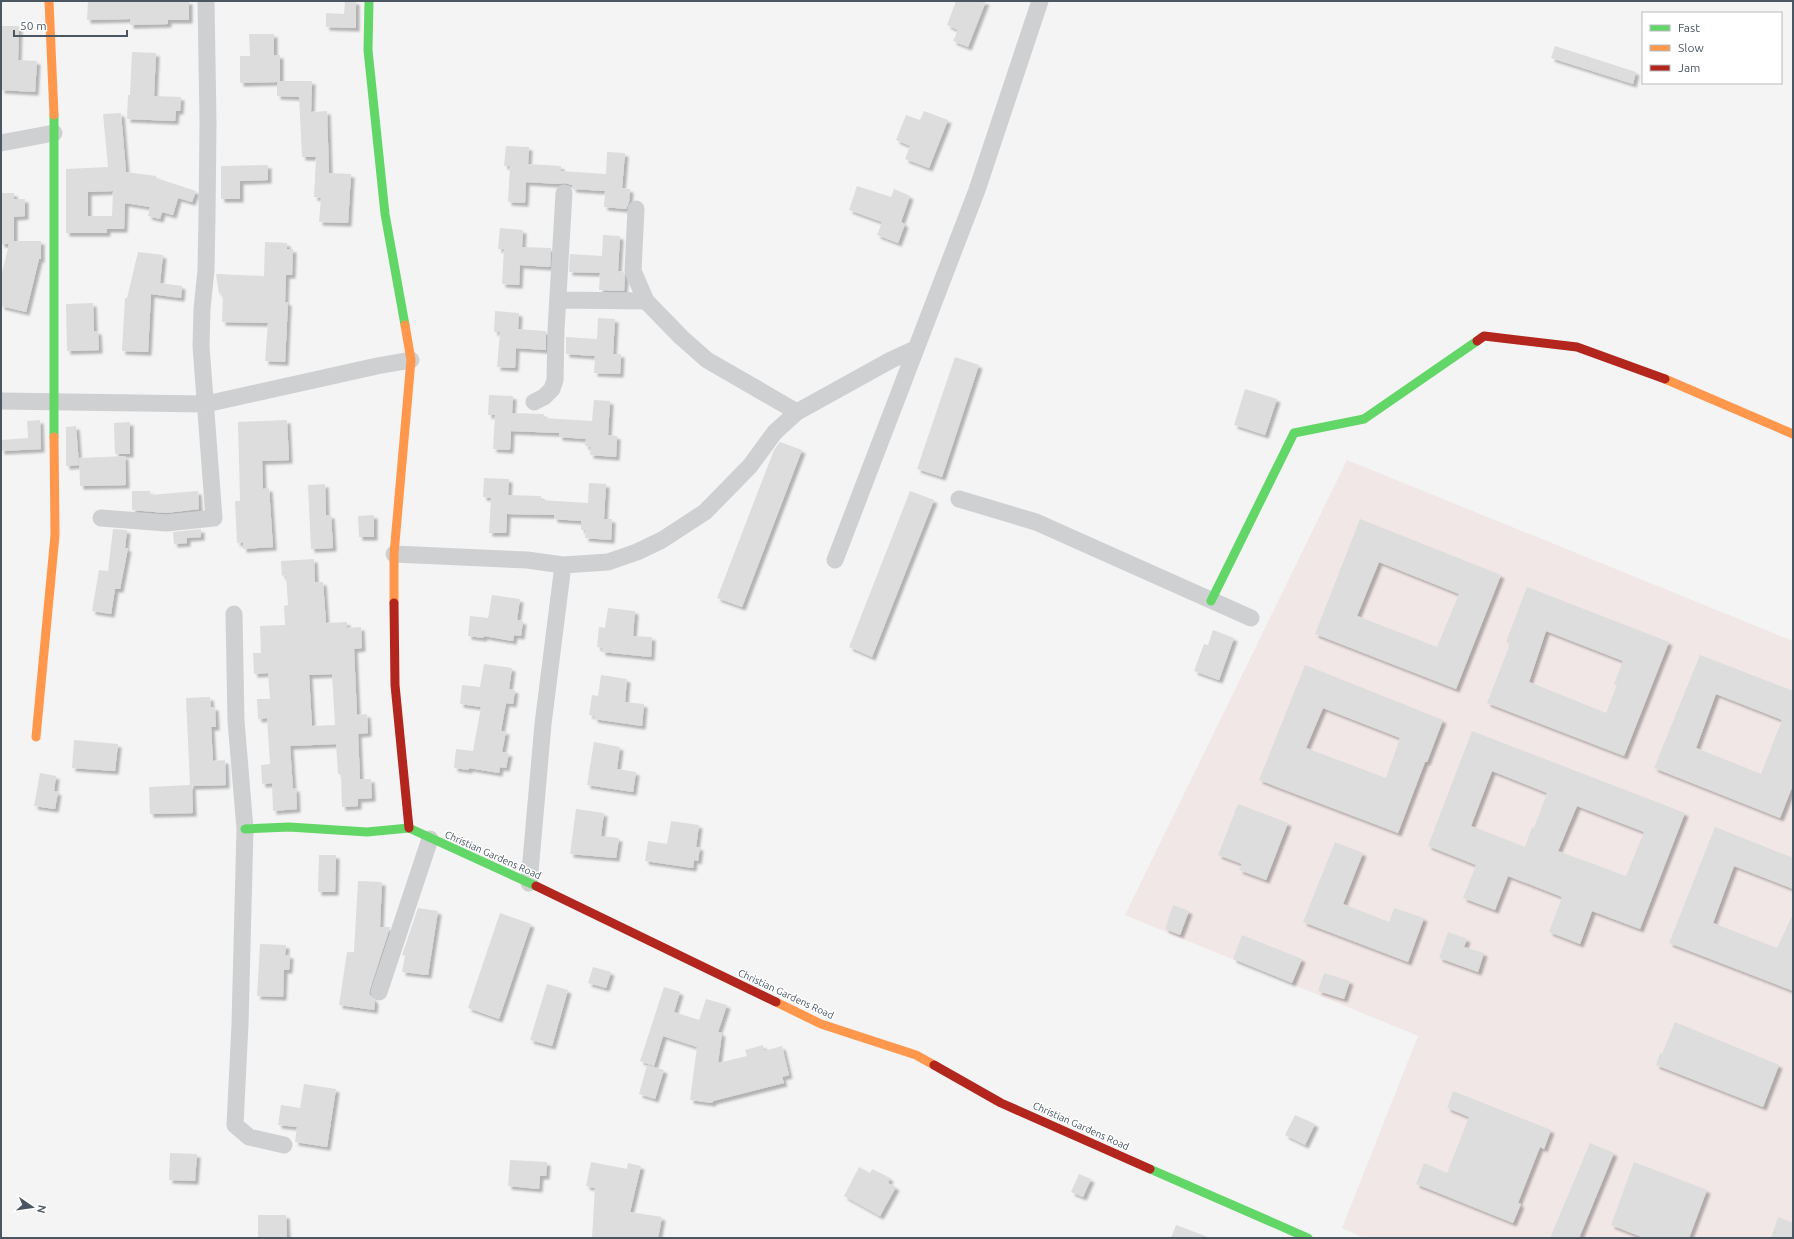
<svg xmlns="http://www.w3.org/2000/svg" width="1794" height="1239" font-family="Ubuntu,sans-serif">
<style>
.medical{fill:#f1e7e6}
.building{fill:#ddddde;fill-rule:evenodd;filter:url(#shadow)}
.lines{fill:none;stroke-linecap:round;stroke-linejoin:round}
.street{stroke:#ced0d2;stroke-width:17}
.fast{stroke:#63d668;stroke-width:9}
.slow{stroke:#ff974d;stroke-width:9}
.jam{stroke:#b3261e;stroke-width:9}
.labels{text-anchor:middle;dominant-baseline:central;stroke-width:3;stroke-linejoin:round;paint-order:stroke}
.street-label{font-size:10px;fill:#4a5661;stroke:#fff}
</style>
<defs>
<filter id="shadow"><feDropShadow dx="3.5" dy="3.5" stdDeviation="1" flood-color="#0004"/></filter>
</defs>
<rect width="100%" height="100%" fill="#f4f4f4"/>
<path class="medical" d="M 1347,460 L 1793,641 L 1793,1238 L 1364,1238 L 1342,1228 L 1418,1036 L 1125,915 Z"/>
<path class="building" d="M 88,1 L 189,1 L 189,20 L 168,20 L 168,24 L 130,25 L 130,19 L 87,20 Z
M 345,1 L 356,1 L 356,28 L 326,27 L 326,13 L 344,14 Z
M 956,1 L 986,1 L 968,47 L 953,41 L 958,30 L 947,25 Z
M 1,26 L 19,26 L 18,60 L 37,61 L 35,92 L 1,90 Z
M 249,34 L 274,34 L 274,55 L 280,55 L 280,81 L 312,81 L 311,112 L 327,111 L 329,173 L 351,174 L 348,223 L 319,222 L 321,198 L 314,197 L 316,157 L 302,157 L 299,97 L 277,96 L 277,82 L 240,83 L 240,56 L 250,56 Z
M 1555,46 L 1636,72 L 1633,84 L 1551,58 Z
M 132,52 L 156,53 L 154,96 L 181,97 L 180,111 L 176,111 L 175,121 L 127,119 L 128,95 L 130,95 Z
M 924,111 L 948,120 L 929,168 L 905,159 L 910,146 L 896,140 L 906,115 L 920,120 Z
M 121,113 L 126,172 L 156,176 L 156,178 L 196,191 L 192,202 L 178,198 L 173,215 L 162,212 L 160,219 L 148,216 L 150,207 L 125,203 L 124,229 L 107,229 L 107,233 L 66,233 L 66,169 L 108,167 L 103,114 ZM 113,191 L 112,216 L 88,216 L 88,192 Z
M 506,146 L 529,147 L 528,164 L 561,166 L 561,171 L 606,174 L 607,152 L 625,153 L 622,188 L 630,189 L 629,202 L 626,209 L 604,207 L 605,191 L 573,189 L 572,185 L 565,183 L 559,184 L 526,182 L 525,203 L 508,202 L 510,166 L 504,166 Z
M 268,165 L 268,180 L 240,181 L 240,199 L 221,199 L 221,166 Z
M 857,186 L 891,197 L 894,189 L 910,196 L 901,222 L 905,224 L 898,243 L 877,235 L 882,222 L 849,210 Z
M 1,193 L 14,193 L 14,199 L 25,199 L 25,216 L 14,217 L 14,241 L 41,241 L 41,259 L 39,259 L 26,312 L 1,306 L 1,277 L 9,244 L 1,244 Z
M 500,228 L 523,230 L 522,247 L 551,248 L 550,267 L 520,265 L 519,285 L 502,284 L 504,249 L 498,249 Z
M 603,235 L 620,236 L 618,271 L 623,271 L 625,278 L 624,291 L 599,290 L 600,273 L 569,272 L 570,254 L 602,256 Z
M 265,242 L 287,243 L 287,249 L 293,249 L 292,275 L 286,275 L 285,302 L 288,302 L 285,362 L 265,361 L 268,323 L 222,322 L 223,293 L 219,294 L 216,274 L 264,276 Z
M 138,252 L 163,255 L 160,283 L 182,286 L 181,298 L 151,294 L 148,352 L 122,351 L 125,298 L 127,298 Z
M 93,303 L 94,331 L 98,331 L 99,350 L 67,351 L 66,304 Z
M 495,311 L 519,313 L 518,329 L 546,331 L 546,350 L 516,348 L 515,368 L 497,367 L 500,332 L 494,332 Z
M 598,318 L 615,319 L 613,354 L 621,354 L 620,374 L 594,373 L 595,356 L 566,354 L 566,337 L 597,339 Z
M 955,357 L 979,365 L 942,477 L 917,469 Z
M 1245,389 L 1277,399 L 1265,435 L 1234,425 Z
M 489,395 L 513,396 L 512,413 L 544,414 L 543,418 L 592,421 L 594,400 L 610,401 L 608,435 L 617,436 L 616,457 L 590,455 L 591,447 L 585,446 L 586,439 L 559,437 L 559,433 L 511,431 L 510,450 L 493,449 L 495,415 L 488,415 Z
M 40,420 L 41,449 L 1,451 L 1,440 L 28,438 L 27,421 Z
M 287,420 L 289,460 L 262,461 L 263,489 L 269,488 L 273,547 L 243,549 L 243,542 L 237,543 L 235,501 L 240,501 L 238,422 Z
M 130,422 L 130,454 L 115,454 L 114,423 Z
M 76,426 L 79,465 L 66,466 L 66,427 Z
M 780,442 L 802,450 L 742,607 L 717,598 L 774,450 Z
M 125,456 L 126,485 L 80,486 L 79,458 Z
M 484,478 L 509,479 L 508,495 L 541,496 L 541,500 L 588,503 L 589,483 L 606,484 L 604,519 L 612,519 L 611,540 L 585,538 L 586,530 L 581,530 L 581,521 L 554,519 L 554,515 L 507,514 L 506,533 L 489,533 L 491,498 L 483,497 Z
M 325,484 L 326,515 L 331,515 L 333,548 L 311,549 L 308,485 Z
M 132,491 L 150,491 L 150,495 L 198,491 L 199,509 L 166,513 L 132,510 Z
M 910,491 L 934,500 L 872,657 L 849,647 Z
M 374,515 L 374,537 L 359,537 L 358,516 Z
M 1360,519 L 1501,575 L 1456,689 L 1315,634 ZM 1379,562 L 1459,594 L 1437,647 L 1357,616 Z
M 113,529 L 127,530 L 125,548 L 128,548 L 120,589 L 115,589 L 111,614 L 92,611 L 99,570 L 108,571 Z
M 201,529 L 201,537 L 187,538 L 187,543 L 174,544 L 173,532 Z
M 314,559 L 315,582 L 323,582 L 326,623 L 347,622 L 347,628 L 361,627 L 362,648 L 354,649 L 357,715 L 367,714 L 368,733 L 358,734 L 360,779 L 371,779 L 372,798 L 358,799 L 358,806 L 342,807 L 341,774 L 338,774 L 336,744 L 290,746 L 293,789 L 296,788 L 297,809 L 273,811 L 272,783 L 262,784 L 261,765 L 270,764 L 267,718 L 258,719 L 257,699 L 270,699 L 268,673 L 254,674 L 253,653 L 261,653 L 260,626 L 285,625 L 284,606 L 288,605 L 286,575 L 282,576 L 281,561 ZM 332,674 L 335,725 L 312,726 L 309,675 Z
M 1527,587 L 1669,642 L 1624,756 L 1487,703 L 1510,644 L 1506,642 ZM 1546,631 L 1623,661 L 1614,684 L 1617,685 L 1606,713 L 1529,682 Z
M 492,595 L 520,599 L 517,620 L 523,621 L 521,636 L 514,635 L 513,641 L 484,636 L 483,638 L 468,636 L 470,616 L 488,618 Z
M 608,608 L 635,611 L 633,636 L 652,637 L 651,657 L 602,652 L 602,648 L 597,647 L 599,627 L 605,628 Z
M 1213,630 L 1234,638 L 1219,680 L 1194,671 L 1204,644 L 1208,645 Z
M 1700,655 L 1793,691 L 1793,785 L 1780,818 L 1654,768 ZM 1716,694 L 1782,720 L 1761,774 L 1696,748 Z
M 484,664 L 512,668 L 509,689 L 515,690 L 513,704 L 506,703 L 501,731 L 506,731 L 502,752 L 509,753 L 506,768 L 500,767 L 499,773 L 469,768 L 469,770 L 454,768 L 456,749 L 473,751 L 481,707 L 460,704 L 462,685 L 480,687 Z
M 1305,665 L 1443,720 L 1427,762 L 1425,762 L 1398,833 L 1259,780 ZM 1323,708 L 1400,738 L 1386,778 L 1306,748 Z
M 601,675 L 627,679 L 625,702 L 644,704 L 642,726 L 594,719 L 595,716 L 589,715 L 592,695 L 598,696 Z
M 210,697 L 211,707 L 215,707 L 216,727 L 211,727 L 213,761 L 225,760 L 226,785 L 192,786 L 193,813 L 150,814 L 149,787 L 190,785 L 186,698 Z
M 1472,731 L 1685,813 L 1640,929 L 1592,911 L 1580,944 L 1549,932 L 1562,897 L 1508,876 L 1495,910 L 1463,898 L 1476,865 L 1428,846 ZM 1492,771 L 1547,793 L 1534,828 L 1532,827 L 1525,847 L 1471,826 ZM 1577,806 L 1644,832 L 1626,876 L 1558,851 Z
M 74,740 L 118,744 L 115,771 L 72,768 Z
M 594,742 L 620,747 L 617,769 L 636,772 L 633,792 L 587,785 Z
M 40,773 L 56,776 L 54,791 L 58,792 L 55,809 L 34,806 Z
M 1238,804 L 1288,823 L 1266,880 L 1239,870 L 1242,864 L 1218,855 Z
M 576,809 L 604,813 L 601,836 L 619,838 L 616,858 L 570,854 Z
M 671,821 L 699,825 L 696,847 L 700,847 L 698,861 L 694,860 L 693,868 L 645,861 L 648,841 L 667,844 Z
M 1715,827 L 1793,858 L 1793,889 L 1734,866 L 1713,923 L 1777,948 L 1793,914 L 1793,991 L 1669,943 Z
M 1335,842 L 1363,853 L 1343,904 L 1389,922 L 1394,908 L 1424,918 L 1408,962 L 1303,922 Z
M 319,855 L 336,855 L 335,892 L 318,892 Z
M 358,881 L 382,882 L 380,927 L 390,927 L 370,989 L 369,994 L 375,1001 L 374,1010 L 339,1005 L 347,952 L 354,952 Z
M 1173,905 L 1189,911 L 1180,935 L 1165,929 Z
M 418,908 L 438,911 L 428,975 L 402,972 L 405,956 L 402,955 Z
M 500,913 L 531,924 L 499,1019 L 468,1008 Z
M 1448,932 L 1467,939 L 1464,947 L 1484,953 L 1478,972 L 1439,958 Z
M 1242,935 L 1302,959 L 1292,983 L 1233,959 Z
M 260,944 L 286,945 L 285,955 L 290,955 L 289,970 L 284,970 L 283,997 L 257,996 Z
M 593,967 L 611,972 L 606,988 L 588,983 Z
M 1324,973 L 1350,981 L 1344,999 L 1318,991 Z
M 547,984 L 568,990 L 552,1046 L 530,1040 Z
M 664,987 L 680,992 L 674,1012 L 699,1020 L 706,999 L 727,1005 L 718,1032 L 722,1033 L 718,1063 L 747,1056 L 745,1050 L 763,1045 L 764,1051 L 782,1046 L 789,1075 L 782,1077 L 784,1083 L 713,1101 L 712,1103 L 690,1100 L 697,1047 L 663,1036 L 654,1066 L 640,1061 Z
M 1675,1022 L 1779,1065 L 1763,1107 L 1656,1065 L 1660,1053 L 1662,1054 Z
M 647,1065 L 664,1070 L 655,1099 L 639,1094 Z
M 304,1084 L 336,1089 L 327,1147 L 295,1142 L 297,1127 L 278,1125 L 281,1105 L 300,1108 Z
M 1453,1091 L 1551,1130 L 1544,1149 L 1540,1147 L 1518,1203 L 1521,1204 L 1513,1223 L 1416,1184 L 1424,1163 L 1447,1173 L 1469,1117 L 1447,1108 Z
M 1295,1115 L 1315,1124 L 1305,1145 L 1285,1135 Z
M 1590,1143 L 1614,1153 L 1579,1238 L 1550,1238 Z
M 170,1153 L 197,1154 L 195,1181 L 169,1180 Z
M 510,1160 L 547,1162 L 546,1176 L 540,1176 L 539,1189 L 508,1186 Z
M 591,1162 L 627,1169 L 628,1163 L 641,1166 L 630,1212 L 662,1217 L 658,1238 L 592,1238 L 595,1188 L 586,1186 Z
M 1634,1162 L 1707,1190 L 1689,1238 L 1644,1238 L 1611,1225 Z
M 859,1167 L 870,1173 L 872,1169 L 890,1178 L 888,1183 L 896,1187 L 880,1216 L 844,1196 Z
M 1079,1174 L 1091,1179 L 1083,1197 L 1071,1192 Z
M 258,1215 L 286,1215 L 287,1238 L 258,1238 Z
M 1778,1217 L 1793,1223 L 1793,1238 L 1771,1238 Z
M 1176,1225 L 1208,1237 L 1208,1238 L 1171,1238 Z"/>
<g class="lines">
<path class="street" d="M 1,143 L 54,133
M 636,209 L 633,271 L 646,301 L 681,337 L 707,360 L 797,412
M 559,300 L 646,301
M 1,401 L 206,404 L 377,366 L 411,360
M 534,402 L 544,397 L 552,389 L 555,380 L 556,330 L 564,193
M 959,499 L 1036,522 L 1251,618
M 101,518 L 166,523 L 214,518 L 201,346 L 202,309 L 206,270 L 207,216 L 208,122 L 206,1
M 394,554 L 527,560 L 563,565 L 608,562 L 637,552 L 662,540 L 705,512 L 750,466 L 775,432 L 797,412 L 891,360 L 915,349
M 835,560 L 977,190 L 1040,1
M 234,614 L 236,721 L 245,829 L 240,1024 L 235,1125 L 249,1137 L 284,1145
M 529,883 L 543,724 L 563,565
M 379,992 L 430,839"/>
<path class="fast" d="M 369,1 L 368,50 L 385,214 L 405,325
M 54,437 L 54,115
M 1211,601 L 1294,433 L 1364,419 L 1477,341
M 245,829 L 289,827 L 367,832 L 409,828 L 536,886
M 1150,1169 L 1308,1238"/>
<path class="slow" d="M 49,1 L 54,115
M 1665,379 L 1793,434
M 394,603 L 394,554 L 411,360 L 405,325
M 36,737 L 55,535 L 54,437
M 776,1002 L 821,1024 L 916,1055 L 934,1065"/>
<path class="jam" d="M 1477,341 L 1484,336 L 1577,347 L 1665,379
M 394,603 L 395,685 L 409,828
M 536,886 L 776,1002
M 934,1065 L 1001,1103 L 1150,1169"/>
</g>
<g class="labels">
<g class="street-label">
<text transform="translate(493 855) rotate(24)">Christian Gardens Road</text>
<text transform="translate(786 994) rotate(25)">Christian Gardens Road</text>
<text transform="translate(1081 1126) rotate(24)">Christian Gardens Road</text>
</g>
</g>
<rect width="1794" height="1239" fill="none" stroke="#4a5661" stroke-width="4"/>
<rect x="1642" y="12" width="140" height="72" fill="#ffffff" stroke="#b7bbc0"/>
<rect x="1650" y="25" width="20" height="6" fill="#63d668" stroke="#b7bbc0"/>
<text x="1678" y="32" font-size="12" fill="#4a5661">Fast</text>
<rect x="1650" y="45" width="20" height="6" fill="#ff974d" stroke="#b7bbc0"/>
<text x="1678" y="52" font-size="12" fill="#4a5661">Slow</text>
<rect x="1650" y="65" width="20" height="6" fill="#b3261e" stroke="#b7bbc0"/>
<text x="1678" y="72" font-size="12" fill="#4a5661">Jam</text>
<g transform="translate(32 1207) rotate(103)" stroke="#ffffff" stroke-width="3" paint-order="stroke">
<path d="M0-3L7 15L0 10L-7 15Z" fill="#4a5661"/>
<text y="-6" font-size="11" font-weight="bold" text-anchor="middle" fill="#4a5661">N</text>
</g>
<path d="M14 30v6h113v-6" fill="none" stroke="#4a5661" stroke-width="2"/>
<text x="20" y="30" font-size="12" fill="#4a5661" stroke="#ffffff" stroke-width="3" paint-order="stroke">50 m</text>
</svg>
